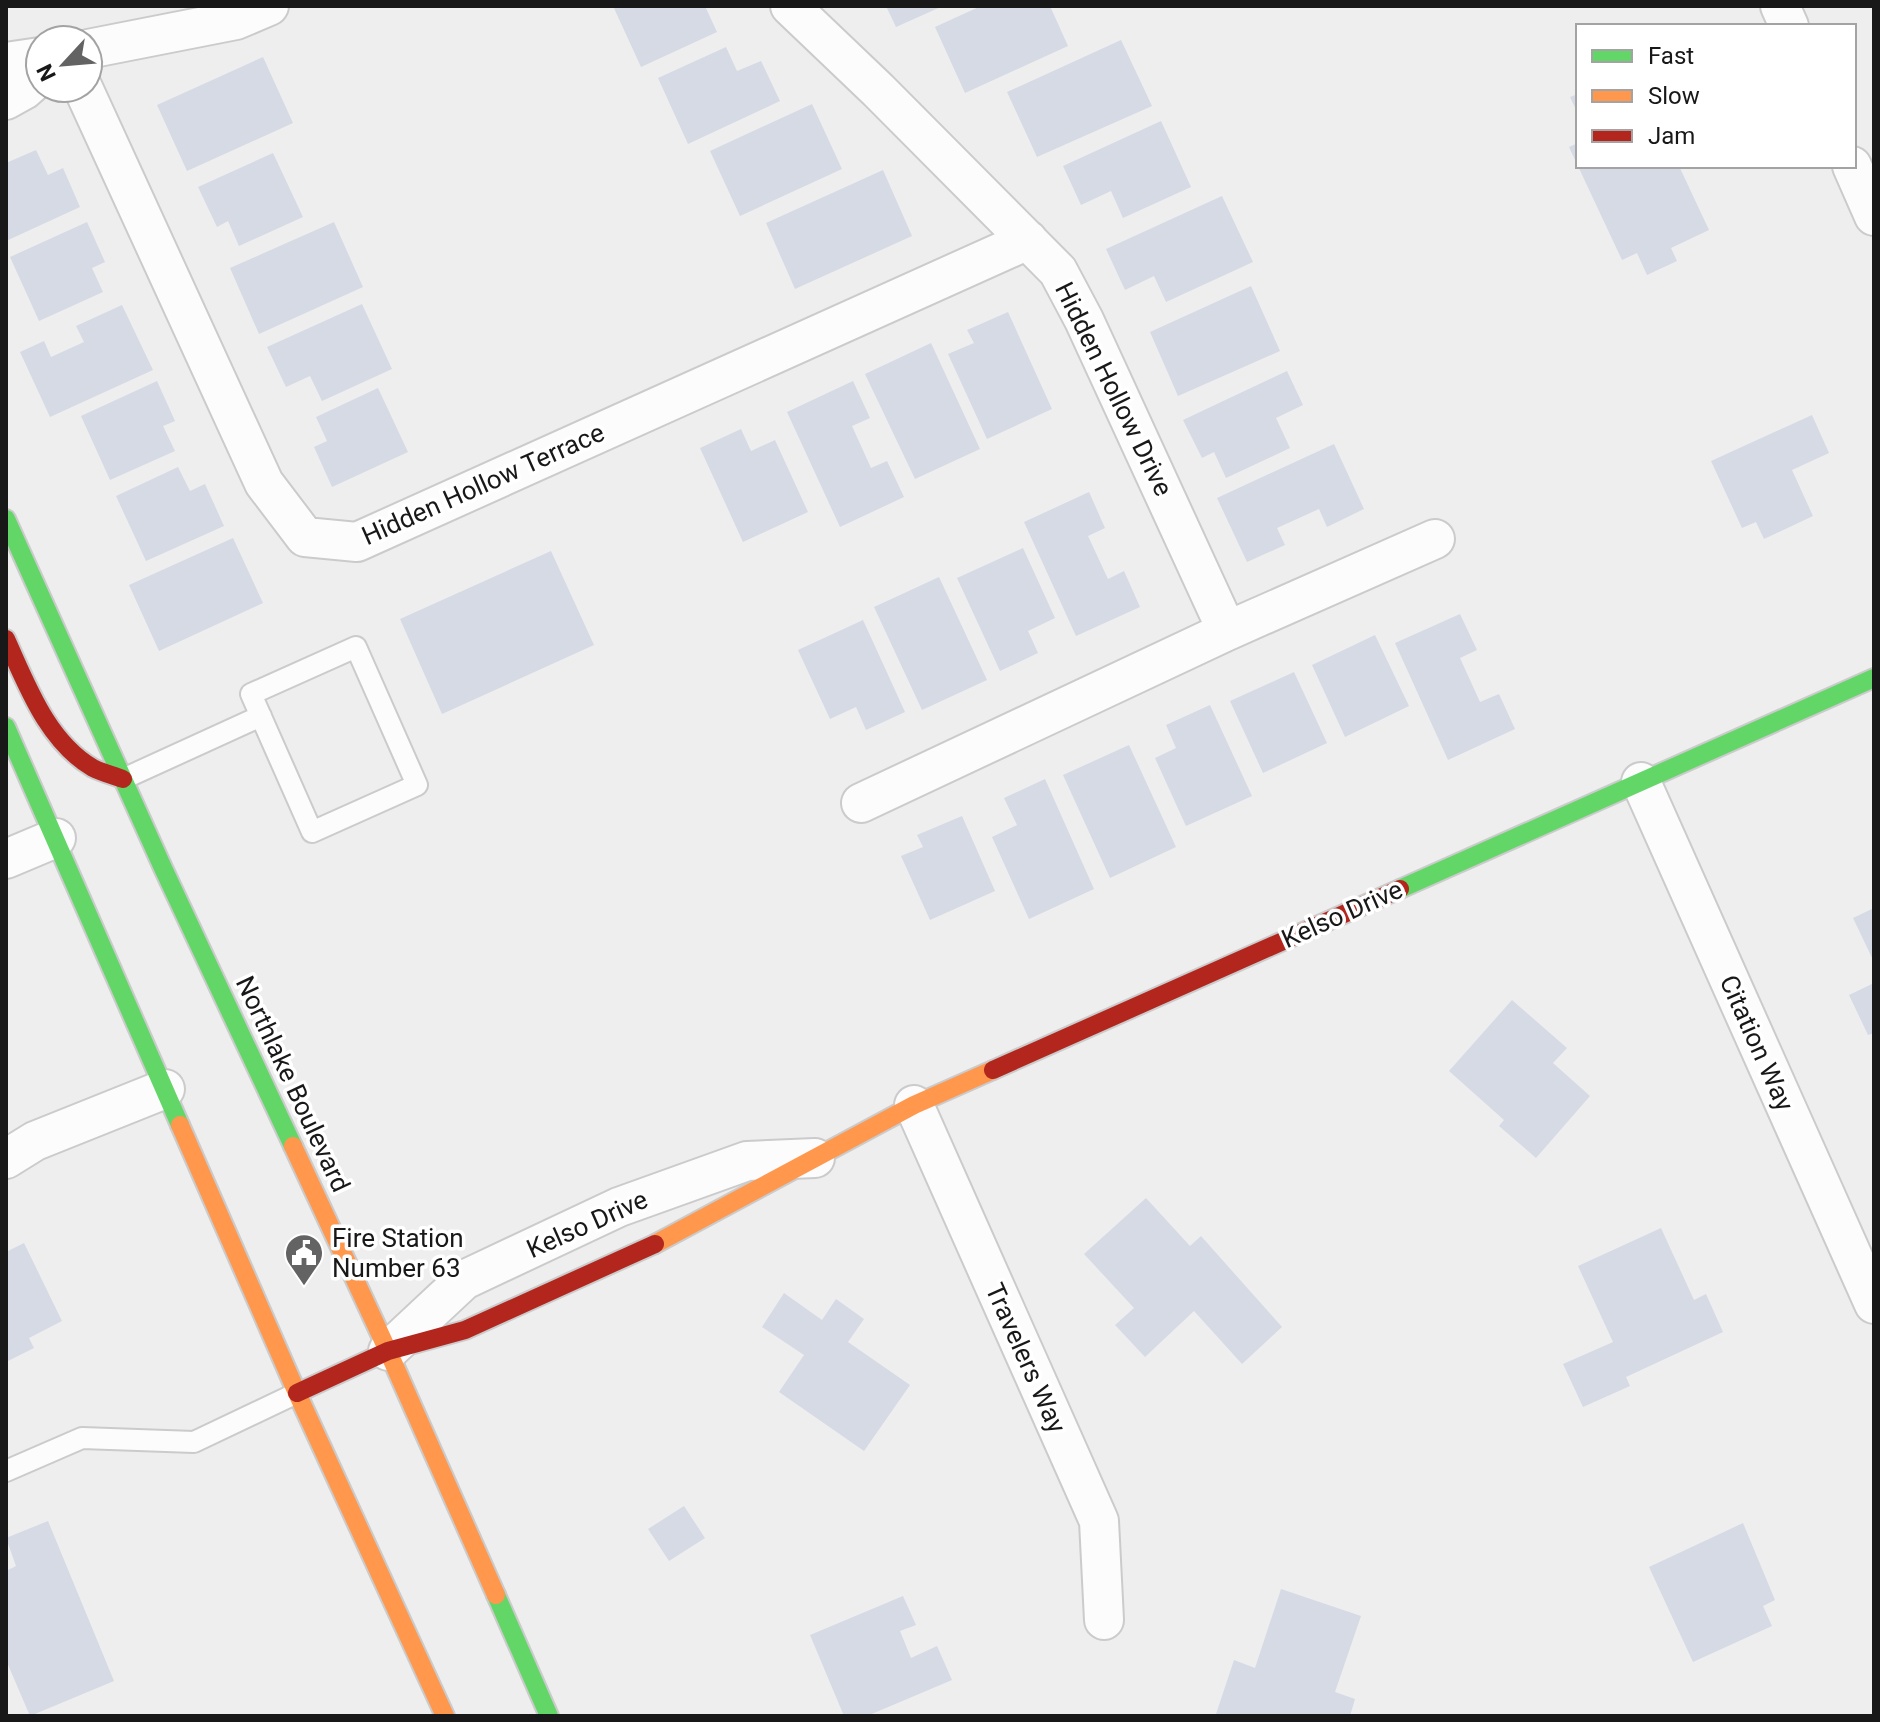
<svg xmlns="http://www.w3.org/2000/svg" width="1880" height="1722" font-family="Roboto,sans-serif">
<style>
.building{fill:#d5dae4}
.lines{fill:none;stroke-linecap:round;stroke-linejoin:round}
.lane-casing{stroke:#cbcbcb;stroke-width:24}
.street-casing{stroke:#cbcbcb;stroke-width:42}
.fast-casing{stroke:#cbcbcb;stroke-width:22}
.slow-casing{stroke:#cbcbcb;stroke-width:22}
.jam-casing{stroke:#cbcbcb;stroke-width:22}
.lane{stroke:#fcfcfd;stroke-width:20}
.street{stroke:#fcfcfd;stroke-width:38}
.fast{stroke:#63d668;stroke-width:18}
.slow{stroke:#ff974d;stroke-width:18}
.jam{stroke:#b3261e;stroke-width:18}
.labels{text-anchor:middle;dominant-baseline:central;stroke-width:7;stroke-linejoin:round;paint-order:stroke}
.street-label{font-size:26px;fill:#181819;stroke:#fff}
.poi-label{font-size:26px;fill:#181819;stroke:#fff;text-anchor:start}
</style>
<rect width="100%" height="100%" fill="#eeeeef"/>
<path class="building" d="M 613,6 L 705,6 L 717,32 L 641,67 Z
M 886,6 L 943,6 L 896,27 Z
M 981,6 L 1050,6 L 1068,46 L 965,93 L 935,27 Z
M 1121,40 L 1152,106 L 1037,157 L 1007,92 Z
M 726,47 L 737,71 L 761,61 L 780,101 L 688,144 L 658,78 Z
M 263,57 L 293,123 L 187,171 L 157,105 Z
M 1578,94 L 1578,114 L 1570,97 Z
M 812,104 L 842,169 L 740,216 L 710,151 Z
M 1161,121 L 1191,187 L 1123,218 L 1111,191 L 1081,205 L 1063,166 Z
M 1578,143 L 1578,166 L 1679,166 L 1709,230 L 1671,248 L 1677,261 L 1647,275 L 1637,253 L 1622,260 L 1569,147 Z
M 36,150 L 48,175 L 63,168 L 80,207 L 6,241 L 6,163 Z
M 273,153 L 303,217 L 239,246 L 228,221 L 217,227 L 198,187 Z
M 883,170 L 912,236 L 795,289 L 766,223 Z
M 1222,196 L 1253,262 L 1166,302 L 1154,276 L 1125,290 L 1106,249 Z
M 87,222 L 105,262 L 92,268 L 103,292 L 39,321 L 10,257 Z
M 334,222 L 363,287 L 259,334 L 230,268 Z
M 1251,286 L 1280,351 L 1178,396 L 1150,332 Z
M 362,304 L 392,369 L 322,401 L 310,376 L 286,387 L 267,347 Z
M 122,305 L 153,370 L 50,417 L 20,352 L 44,341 L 51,357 L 84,342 L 76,326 Z
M 1008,312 L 1052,409 L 987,439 L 948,354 L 974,343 L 967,330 Z
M 931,343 L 980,449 L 915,479 L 865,374 Z
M 1287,371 L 1303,405 L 1276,418 L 1290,448 L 1226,478 L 1214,452 L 1202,458 L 1183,420 Z
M 157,381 L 175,421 L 163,426 L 175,451 L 110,480 L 81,416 Z
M 853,381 L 870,418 L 852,426 L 871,468 L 887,461 L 904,497 L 840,527 L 787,412 Z
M 378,388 L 408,452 L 332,487 L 314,447 L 327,441 L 316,417 Z
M 1812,415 L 1829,453 L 1792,470 L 1813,516 L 1764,539 L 1756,522 L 1742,528 L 1711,461 Z
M 741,429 L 751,451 L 775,440 L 808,512 L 743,542 L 700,448 Z
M 1334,444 L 1364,509 L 1327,527 L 1319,509 L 1277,528 L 1285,545 L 1247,562 L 1217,498 Z
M 178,467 L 190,491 L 205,484 L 224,526 L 146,561 L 116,496 Z
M 1089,492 L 1105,528 L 1088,536 L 1108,579 L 1124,571 L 1140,607 L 1076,636 L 1024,522 Z
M 233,538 L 263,603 L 159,651 L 129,585 Z
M 1023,548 L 1055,618 L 1028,631 L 1038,653 L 1000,671 L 957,578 Z
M 551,551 L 594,645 L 442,714 L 400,619 Z
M 939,577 L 987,680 L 922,710 L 874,607 Z
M 1460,614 L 1477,650 L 1460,658 L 1480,702 L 1499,694 L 1515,729 L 1448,760 L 1395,643 Z
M 863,620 L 905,712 L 866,730 L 856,707 L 830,719 L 798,650 Z
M 1375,635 L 1409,706 L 1345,737 L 1312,665 Z
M 1294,672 L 1327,743 L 1263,773 L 1230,701 Z
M 1210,705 L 1252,796 L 1186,826 L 1155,758 L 1176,748 L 1166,725 Z
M 1129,745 L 1176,847 L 1110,878 L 1063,775 Z
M 1045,779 L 1094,889 L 1029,919 L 992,837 L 1017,825 L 1004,798 Z
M 962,816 L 995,891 L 930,920 L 901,856 L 923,847 L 917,835 Z
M 1874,908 L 1874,962 L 1853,918 Z
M 1874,983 L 1874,1033 L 1868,1035 L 1849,995 Z
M 1512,1000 L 1567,1048 L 1553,1063 L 1590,1096 L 1536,1158 L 1499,1126 L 1504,1120 L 1449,1071 Z
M 1146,1198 L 1190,1246 L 1201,1236 L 1282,1327 L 1242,1364 L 1194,1311 L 1145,1357 L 1115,1325 L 1134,1308 L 1084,1254 Z
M 1661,1228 L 1694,1300 L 1706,1294 L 1723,1332 L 1626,1377 L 1630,1386 L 1583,1407 L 1563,1364 L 1613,1342 L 1578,1266 Z
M 24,1243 L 62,1321 L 29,1338 L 34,1348 L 6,1362 L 6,1252 Z
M 784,1293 L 822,1320 L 836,1299 L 864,1319 L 848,1342 L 910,1385 L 864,1451 L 779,1392 L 804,1355 L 762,1327 Z
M 684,1506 L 705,1538 L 669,1561 L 648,1529 Z
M 48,1521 L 114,1681 L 30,1716 L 6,1660 L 6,1571 L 16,1566 L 6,1538 Z
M 1743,1523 L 1775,1600 L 1763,1606 L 1772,1626 L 1693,1662 L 1649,1567 Z
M 1281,1589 L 1361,1616 L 1335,1692 L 1355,1699 L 1350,1716 L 1216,1714 L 1234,1660 L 1255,1668 Z
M 903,1596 L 916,1625 L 900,1631 L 911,1658 L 937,1646 L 952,1680 L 867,1716 L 844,1716 L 810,1635 Z"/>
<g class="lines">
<defs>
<path id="lane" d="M 356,647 L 417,785 L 312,832 L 251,694 Z
M 123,779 L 261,716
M 6,1471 L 82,1438 L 194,1442 L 297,1393"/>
<path id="street" d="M 790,6 L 878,90 L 1058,271 L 1084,320 L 1227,631
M 1780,6 L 1789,26
M 88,49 L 236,20 L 269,6
M 6,62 L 40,57
M 83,88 L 264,483 L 305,537 L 357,542 L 1028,240
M 6,100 L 24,90 L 40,76
M 1852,166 L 1874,216
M 1641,782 L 1874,1304
M 861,803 L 1227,631 L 1435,539
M 6,859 L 56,838
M 914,1105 L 1099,1521 L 1104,1620
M 6,1159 L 35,1141 L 165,1089
M 388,1351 L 464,1280 L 619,1207 L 747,1161 L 815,1158"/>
<path id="fast" d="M 6,519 L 163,868 L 293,1146
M 6,727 L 180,1125
M 1400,889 L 1874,678
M 496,1595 L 549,1716"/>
<path id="slow" d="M 180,1125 L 297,1393 L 445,1716
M 293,1146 L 388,1351 L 496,1595
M 655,1244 L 914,1105 L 993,1070"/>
<path id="jam" d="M 6,639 C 27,685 47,741 93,768 C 103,773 113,775 123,779
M 993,1070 L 1400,889
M 297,1393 L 388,1351 L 465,1330 L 655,1244"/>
</defs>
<use href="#lane" class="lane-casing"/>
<use href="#street" class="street-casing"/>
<use href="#fast" class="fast-casing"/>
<use href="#slow" class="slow-casing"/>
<use href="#jam" class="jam-casing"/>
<use href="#lane" class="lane"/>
<use href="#street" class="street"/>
<use href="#fast" class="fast"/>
<use href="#slow" class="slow"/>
<use href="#jam" class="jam"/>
</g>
<defs>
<symbol id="civic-pin" viewBox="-11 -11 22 30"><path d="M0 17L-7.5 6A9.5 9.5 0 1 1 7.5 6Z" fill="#636364" stroke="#fff"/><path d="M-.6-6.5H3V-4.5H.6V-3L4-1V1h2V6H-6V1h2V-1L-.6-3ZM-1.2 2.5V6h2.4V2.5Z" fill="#fff"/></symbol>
</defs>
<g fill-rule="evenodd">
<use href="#civic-pin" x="282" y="1231" width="44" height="60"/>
</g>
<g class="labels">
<g class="street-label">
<text transform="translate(1114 389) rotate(64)">Hidden Hollow Drive</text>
<text transform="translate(483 484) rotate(-24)">Hidden Hollow Terrace</text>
<text transform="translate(1342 914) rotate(-24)">Kelso Drive</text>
<text transform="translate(1757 1043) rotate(66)">Citation Way</text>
<text transform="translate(293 1084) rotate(65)">Northlake Boulevard</text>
<text transform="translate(587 1224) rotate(-24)">Kelso Drive</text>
<text transform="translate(1026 1358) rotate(66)">Travelers Way</text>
</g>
<g class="poi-label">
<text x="332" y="1238">Fire Station<tspan x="332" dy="30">Number 63</tspan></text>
</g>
</g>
<rect width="1880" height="1722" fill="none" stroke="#181819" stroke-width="16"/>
<rect x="1576" y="24" width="280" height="144" fill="#ffffff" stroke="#a3a3a3" stroke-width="2"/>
<rect x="1592" y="50" width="40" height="12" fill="#63d668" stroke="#a3a3a3" stroke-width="2"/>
<text x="1648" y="64" font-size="24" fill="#181819">Fast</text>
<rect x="1592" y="90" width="40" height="12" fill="#ff974d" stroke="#a3a3a3" stroke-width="2"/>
<text x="1648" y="104" font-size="24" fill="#181819">Slow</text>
<rect x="1592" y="130" width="40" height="12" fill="#b3261e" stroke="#a3a3a3" stroke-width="2"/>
<text x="1648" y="144" font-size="24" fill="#181819">Jam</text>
<g transform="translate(64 64) rotate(244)"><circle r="38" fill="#ffffff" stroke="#a3a3a3" stroke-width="2"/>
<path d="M0-6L14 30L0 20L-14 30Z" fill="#636364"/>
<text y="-12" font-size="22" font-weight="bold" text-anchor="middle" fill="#181819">N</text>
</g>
</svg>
